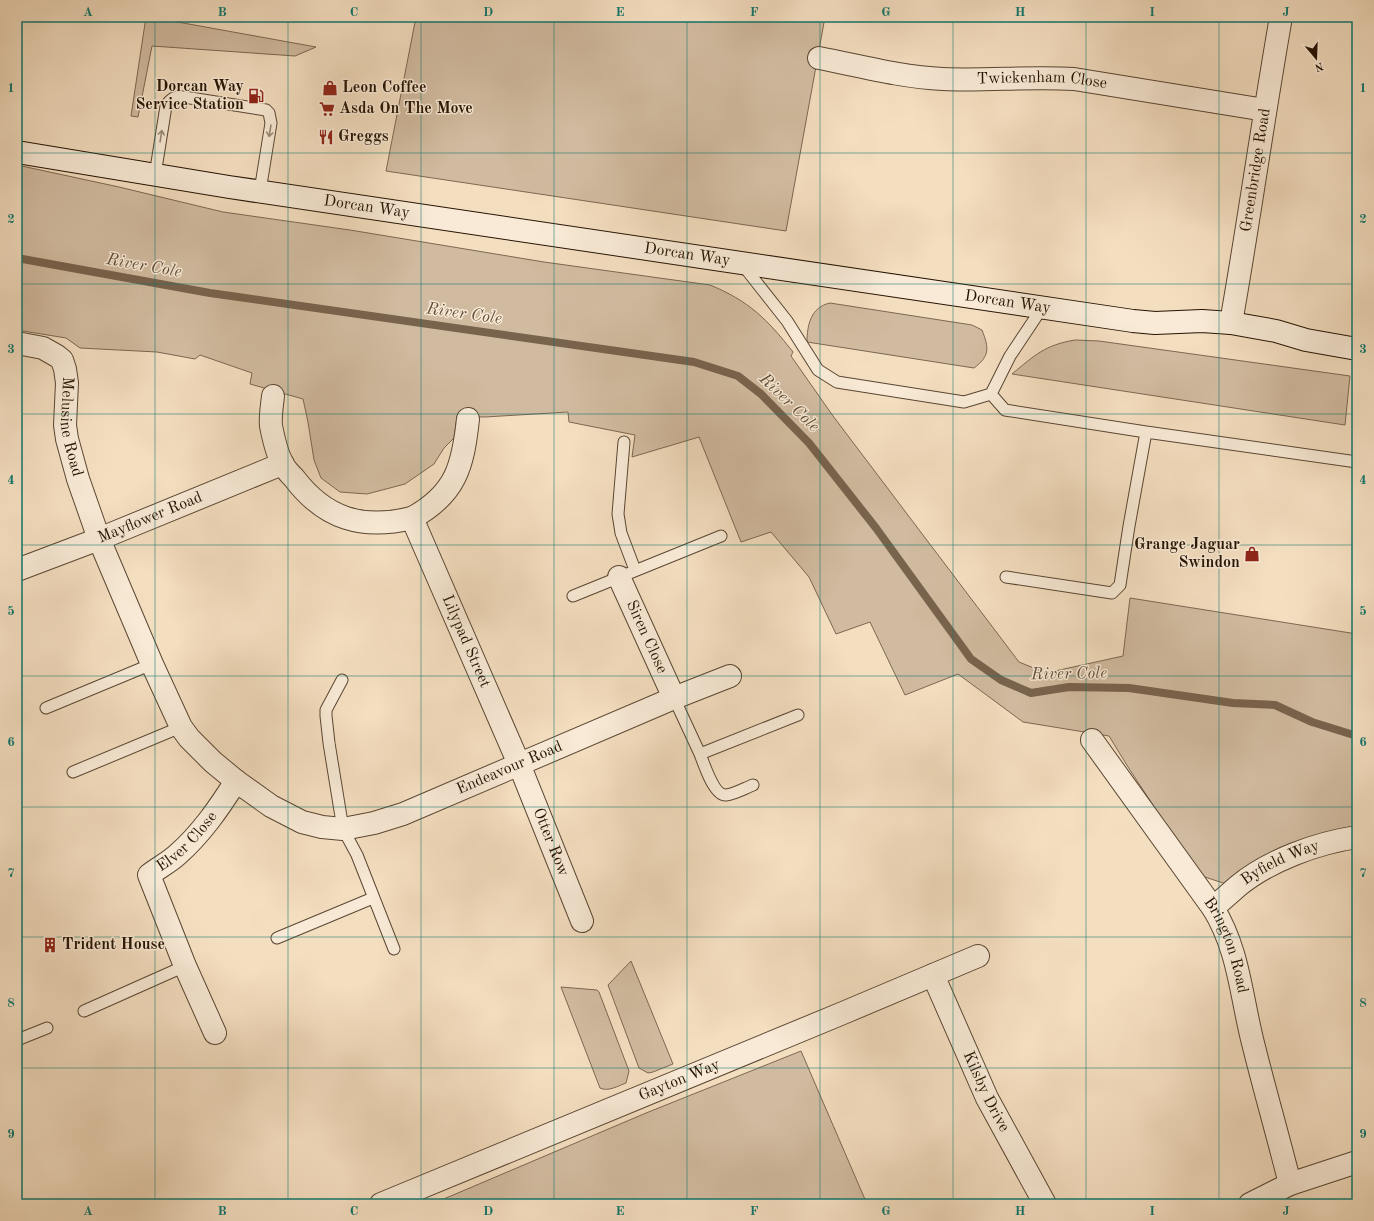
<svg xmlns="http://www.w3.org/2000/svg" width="1374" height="1221" font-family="'Old Standard TT',serif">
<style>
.green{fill:#d1bba0;stroke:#7c6751}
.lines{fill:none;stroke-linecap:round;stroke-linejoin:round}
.stream{stroke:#78634d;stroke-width:8}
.service-casing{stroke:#5a4632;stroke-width:13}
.minor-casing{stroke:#5a4632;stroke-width:24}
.tertiary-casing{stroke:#5a4632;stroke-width:24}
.secondary-casing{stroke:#261302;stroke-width:24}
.service{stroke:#f8ead6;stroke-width:11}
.minor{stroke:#f8ead6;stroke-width:22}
.tertiary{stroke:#f8ead6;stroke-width:22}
.secondary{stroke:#f8ead6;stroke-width:22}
.oneway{stroke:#9a8977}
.grid{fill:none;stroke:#0f766e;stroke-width:1;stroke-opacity:0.55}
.labels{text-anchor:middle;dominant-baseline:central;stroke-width:3;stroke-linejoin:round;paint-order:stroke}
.street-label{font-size:16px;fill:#261302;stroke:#f8ead6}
.poi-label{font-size:16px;font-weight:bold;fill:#261302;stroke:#f8ead6;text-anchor:start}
.water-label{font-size:17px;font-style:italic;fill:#634f3a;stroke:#f8ead6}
.neatline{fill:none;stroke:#0f766e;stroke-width:1.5}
.grid-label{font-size:13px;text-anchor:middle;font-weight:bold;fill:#0f766e}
</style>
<rect width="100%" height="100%" fill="#f4dec0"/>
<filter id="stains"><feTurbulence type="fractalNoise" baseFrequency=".005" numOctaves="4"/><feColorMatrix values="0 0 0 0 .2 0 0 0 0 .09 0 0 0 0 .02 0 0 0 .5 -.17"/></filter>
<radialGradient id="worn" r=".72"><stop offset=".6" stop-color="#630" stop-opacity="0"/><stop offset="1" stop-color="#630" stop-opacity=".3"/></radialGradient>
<path class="green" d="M 146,17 L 150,17 L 316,47 L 295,56 L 152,46 L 138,117 L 131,116 Z
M 416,17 L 825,17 L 786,231 L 386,171 Z
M 17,165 L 119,187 L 223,212 L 350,230 L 544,262 L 710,285 C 749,301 767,319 793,352 L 791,356 L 833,416 L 1019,662 L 1046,673 L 1123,656 L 1130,598 L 1357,634 L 1357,830 L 1226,884 L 1199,875 L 1128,767 L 1109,736 L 1023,722 L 958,674 L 905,695 L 870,622 L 836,634 L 809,577 L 771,532 L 741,542 L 699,437 L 632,457 L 635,435 L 569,422 L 568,412 L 485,417 L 457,416 L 454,438 L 444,448 L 434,464 L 405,484 L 367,494 L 340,492 L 321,478 L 314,460 L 308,422 L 303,399 L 250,384 L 252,373 L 200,355 L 195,359 L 157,352 L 80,348 L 66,338 L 17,330 Z
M 830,303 L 972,325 L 982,330 C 989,348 990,356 974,368 L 807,342 C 807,325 811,307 830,303 Z
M 1075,340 L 1099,341 L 1350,376 L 1345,425 L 1012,374 C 1035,355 1045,345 1075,340 Z
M 631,961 L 673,1064 L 653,1072 L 648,1073 L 639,1068 L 608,985 Z
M 561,987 L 597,990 L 599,992 L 629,1071 L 626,1083 C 618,1086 608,1092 600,1088 Z
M 801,1051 L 867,1204 L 432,1204 L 646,1113 Z"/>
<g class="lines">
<path class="stream" d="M 17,258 L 210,293 L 694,362 L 738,376 L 761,394 L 809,443 L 876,528 L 971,659 L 1001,680 L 1031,693 L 1069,687 L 1129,688 L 1233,703 L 1275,705 L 1312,722 L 1357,736"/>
<defs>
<path id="service" d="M 155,175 L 166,106 C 171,98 175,96 184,97 L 266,110 L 269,113 L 271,123 L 260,191
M 742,264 L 787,321 L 818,370 L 837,382 L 964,402 L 991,394
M 1042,308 L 1010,356 L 991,394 L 1005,410 L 1146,432 L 1357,462
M 624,442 L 618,514 L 621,533 L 635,570
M 1006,577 L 1112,593 L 1120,585 L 1129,526 L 1146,432
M 573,596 L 721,536
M 342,680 L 326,710 L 326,716 L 329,743 L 343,829 L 357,855 L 394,949
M 674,698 L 700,754 L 798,715
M 46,708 L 152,664
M 700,754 C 704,764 714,796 726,795 C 735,794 745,788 753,785
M 73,772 L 181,727
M 277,938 L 373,898
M 84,1011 L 185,966
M 17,1040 L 47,1028"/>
<g id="minor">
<path id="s1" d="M 819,58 C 860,66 901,77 943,79 C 987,81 1031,76 1074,79 L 1265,110"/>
<path id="s2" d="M 17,343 L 43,348 L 57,356 L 62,360 L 65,369 L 67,383 L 65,425 L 67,439 L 78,479 L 99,539 L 152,664 L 181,727 L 189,738 L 213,762 L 236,781 L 271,806 L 302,822 L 322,827 L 343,829 L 374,823 L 403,814 L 674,698 L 730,676"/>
<path id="s3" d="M 273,396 C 272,406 270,416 271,426 C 273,436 277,455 283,464 C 285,469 290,474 294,478 C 325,519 362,530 412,518 L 519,764 L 582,921"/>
<path d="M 412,518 C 456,494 463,466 468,419"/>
<path id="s4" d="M 17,570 L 99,539 L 282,464"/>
<path id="s5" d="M 619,577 L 674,698"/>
<path id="s6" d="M 1092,740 L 1213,908 C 1238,948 1241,994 1252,1039 C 1264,1088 1278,1136 1290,1184"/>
<path id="s7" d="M 1213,908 C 1221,901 1230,893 1238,886 C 1270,860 1317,843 1357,837"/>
<path id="s8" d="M 933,975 L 987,1098 L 1045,1204"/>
<path id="s9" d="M 215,1033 L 185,966 L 149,875 C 158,868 168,863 177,855 C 201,834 219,808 236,781"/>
<path id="s10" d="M 381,1204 L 843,1013 L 978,956"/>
<path d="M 1250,1204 L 1290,1184 L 1357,1162"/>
</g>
<g id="tertiary">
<path id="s11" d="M 1231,323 C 1249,221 1263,119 1281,17"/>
</g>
<g id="secondary">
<path id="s12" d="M 17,152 L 229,187 L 1133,321 L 1155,323 L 1202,321 L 1231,323 L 1276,331 L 1306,340 L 1357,349"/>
</g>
</defs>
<use href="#service" class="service-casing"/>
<use href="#minor" class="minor-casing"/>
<use href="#tertiary" class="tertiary-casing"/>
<use href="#secondary" class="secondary-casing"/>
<use href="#service" class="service"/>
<use href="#minor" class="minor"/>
<use href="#tertiary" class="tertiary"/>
<use href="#secondary" class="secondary"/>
</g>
<defs><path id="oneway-shaft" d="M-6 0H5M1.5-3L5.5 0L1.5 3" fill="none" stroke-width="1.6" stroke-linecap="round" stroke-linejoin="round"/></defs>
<g class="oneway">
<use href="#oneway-shaft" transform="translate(270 131) rotate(99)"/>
<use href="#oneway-shaft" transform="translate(161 136) rotate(-81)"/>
</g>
<path class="grid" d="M 155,17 L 155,1204M 288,17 L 288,1204M 421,17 L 421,1204M 554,17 L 554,1204M 687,17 L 687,1204M 820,17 L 820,1204M 953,17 L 953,1204M 1086,17 L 1086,1204M 1219,17 L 1219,1204M 17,153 L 1357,153M 17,284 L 1357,284M 17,414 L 1357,414M 17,545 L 1357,545M 17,676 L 1357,676M 17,807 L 1357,807M 17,937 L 1357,937M 17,1068 L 1357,1068"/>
<defs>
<symbol id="shop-bare" viewBox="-9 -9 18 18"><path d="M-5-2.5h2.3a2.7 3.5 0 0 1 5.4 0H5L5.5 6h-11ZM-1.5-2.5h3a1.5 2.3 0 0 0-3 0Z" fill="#8f2418" stroke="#f8ead6" stroke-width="2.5" paint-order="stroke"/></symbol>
<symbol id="fuel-bare" viewBox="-9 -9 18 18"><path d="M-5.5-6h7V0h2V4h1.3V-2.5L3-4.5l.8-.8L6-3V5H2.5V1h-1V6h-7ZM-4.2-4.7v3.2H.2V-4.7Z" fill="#8f2418" stroke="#f8ead6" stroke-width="2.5" paint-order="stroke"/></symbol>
<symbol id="supermarket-bare" viewBox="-9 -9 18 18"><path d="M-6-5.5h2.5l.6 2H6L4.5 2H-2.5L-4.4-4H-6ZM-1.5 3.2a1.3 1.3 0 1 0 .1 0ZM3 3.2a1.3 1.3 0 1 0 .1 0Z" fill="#8f2418" stroke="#f8ead6" stroke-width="2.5" paint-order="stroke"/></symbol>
<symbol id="restaurant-bare" viewBox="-9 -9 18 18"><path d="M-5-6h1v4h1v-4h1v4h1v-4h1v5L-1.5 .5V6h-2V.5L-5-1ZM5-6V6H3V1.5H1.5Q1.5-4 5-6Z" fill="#8f2418" stroke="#f8ead6" stroke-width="2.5" paint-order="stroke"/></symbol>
<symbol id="building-bare" viewBox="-9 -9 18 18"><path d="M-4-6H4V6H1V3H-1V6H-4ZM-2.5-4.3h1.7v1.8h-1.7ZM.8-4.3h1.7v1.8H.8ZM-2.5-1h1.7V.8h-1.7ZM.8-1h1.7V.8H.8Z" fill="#8f2418" stroke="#f8ead6" stroke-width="2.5" paint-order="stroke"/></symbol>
</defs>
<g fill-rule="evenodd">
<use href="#shop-bare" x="319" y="77" width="22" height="22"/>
<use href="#fuel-bare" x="245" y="85" width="22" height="22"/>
<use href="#supermarket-bare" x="316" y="98" width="22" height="22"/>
<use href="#restaurant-bare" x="315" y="126" width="22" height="22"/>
<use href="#shop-bare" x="1241" y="543" width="22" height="22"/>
<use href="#building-bare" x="39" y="934" width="22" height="22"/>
</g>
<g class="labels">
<g class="street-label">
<text stroke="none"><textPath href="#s1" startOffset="225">Twickenham Close</textPath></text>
<text stroke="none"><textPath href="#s11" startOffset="155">Greenbridge Road</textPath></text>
<text stroke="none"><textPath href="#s12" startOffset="354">Dorcan Way</textPath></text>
<text stroke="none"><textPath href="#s12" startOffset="678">Dorcan Way</textPath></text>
<text stroke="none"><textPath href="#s12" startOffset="1002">Dorcan Way</textPath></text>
<text stroke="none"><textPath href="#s2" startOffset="117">Melusine Road</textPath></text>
<text stroke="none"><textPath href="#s4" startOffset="143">Mayflower Road</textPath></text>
<text stroke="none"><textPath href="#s5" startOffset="66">Siren Close</textPath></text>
<text stroke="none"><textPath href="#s3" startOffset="356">Lilypad Street</textPath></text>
<text stroke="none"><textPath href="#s2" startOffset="814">Endeavour Road</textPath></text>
<text stroke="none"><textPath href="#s9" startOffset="222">Elver Close</textPath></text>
<text stroke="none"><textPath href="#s3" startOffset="574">Otter Row</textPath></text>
<text stroke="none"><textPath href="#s7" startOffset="82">Byfield Way</textPath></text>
<text stroke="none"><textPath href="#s6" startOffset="247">Brington Road</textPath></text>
<text stroke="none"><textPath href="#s10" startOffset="323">Gayton Way</textPath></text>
<text stroke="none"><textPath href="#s8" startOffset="128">Kilsby Drive</textPath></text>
</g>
<g class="poi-label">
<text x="244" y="87" text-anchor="end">Dorcan Way<tspan x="244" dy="18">Service Station</tspan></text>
<text x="342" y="88">Leon Coffee</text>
<text x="339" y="109">Asda On The Move</text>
<text x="338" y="137">Greggs</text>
<text x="1240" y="545" text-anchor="end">Grange Jaguar<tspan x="1240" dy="18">Swindon</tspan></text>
<text x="62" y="945">Trident House</text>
</g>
<g class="water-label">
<text transform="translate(144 266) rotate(10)">River Cole</text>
<text transform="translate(464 314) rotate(8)">River Cole</text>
<text transform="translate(789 403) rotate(44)">River Cole</text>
<text transform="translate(1069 674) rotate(-1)">River Cole</text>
</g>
</g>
<rect width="1374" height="1221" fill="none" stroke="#f4dec0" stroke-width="44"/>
<g transform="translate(1316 58) rotate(161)" stroke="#f8ead6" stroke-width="3" paint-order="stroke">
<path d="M0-3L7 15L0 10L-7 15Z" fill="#261302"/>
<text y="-6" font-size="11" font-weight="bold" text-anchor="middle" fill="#261302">N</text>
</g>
<rect x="22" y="22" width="1330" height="1177" class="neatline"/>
<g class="grid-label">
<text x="88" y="16">A</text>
<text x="222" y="16">B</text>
<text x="354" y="16">C</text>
<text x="488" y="16">D</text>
<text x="620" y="16">E</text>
<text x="754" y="16">F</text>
<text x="886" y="16">G</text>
<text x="1020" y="16">H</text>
<text x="1152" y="16">I</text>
<text x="1286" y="16">J</text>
<text x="11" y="92">1</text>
<text x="1363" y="92">1</text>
<text x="11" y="223">2</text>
<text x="1363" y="223">2</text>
<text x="11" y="353">3</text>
<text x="1363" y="353">3</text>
<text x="11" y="484">4</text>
<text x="1363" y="484">4</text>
<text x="11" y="615">5</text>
<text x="1363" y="615">5</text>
<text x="11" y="746">6</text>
<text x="1363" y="746">6</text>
<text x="11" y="877">7</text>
<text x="1363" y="877">7</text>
<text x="11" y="1007">8</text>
<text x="1363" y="1007">8</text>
<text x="11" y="1138">9</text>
<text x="1363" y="1138">9</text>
<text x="88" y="1215">A</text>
<text x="222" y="1215">B</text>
<text x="354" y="1215">C</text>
<text x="488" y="1215">D</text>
<text x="620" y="1215">E</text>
<text x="754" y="1215">F</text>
<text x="886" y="1215">G</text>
<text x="1020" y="1215">H</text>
<text x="1152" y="1215">I</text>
<text x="1286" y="1215">J</text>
</g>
<rect width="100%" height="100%" filter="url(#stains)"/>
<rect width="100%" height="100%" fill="url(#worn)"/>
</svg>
